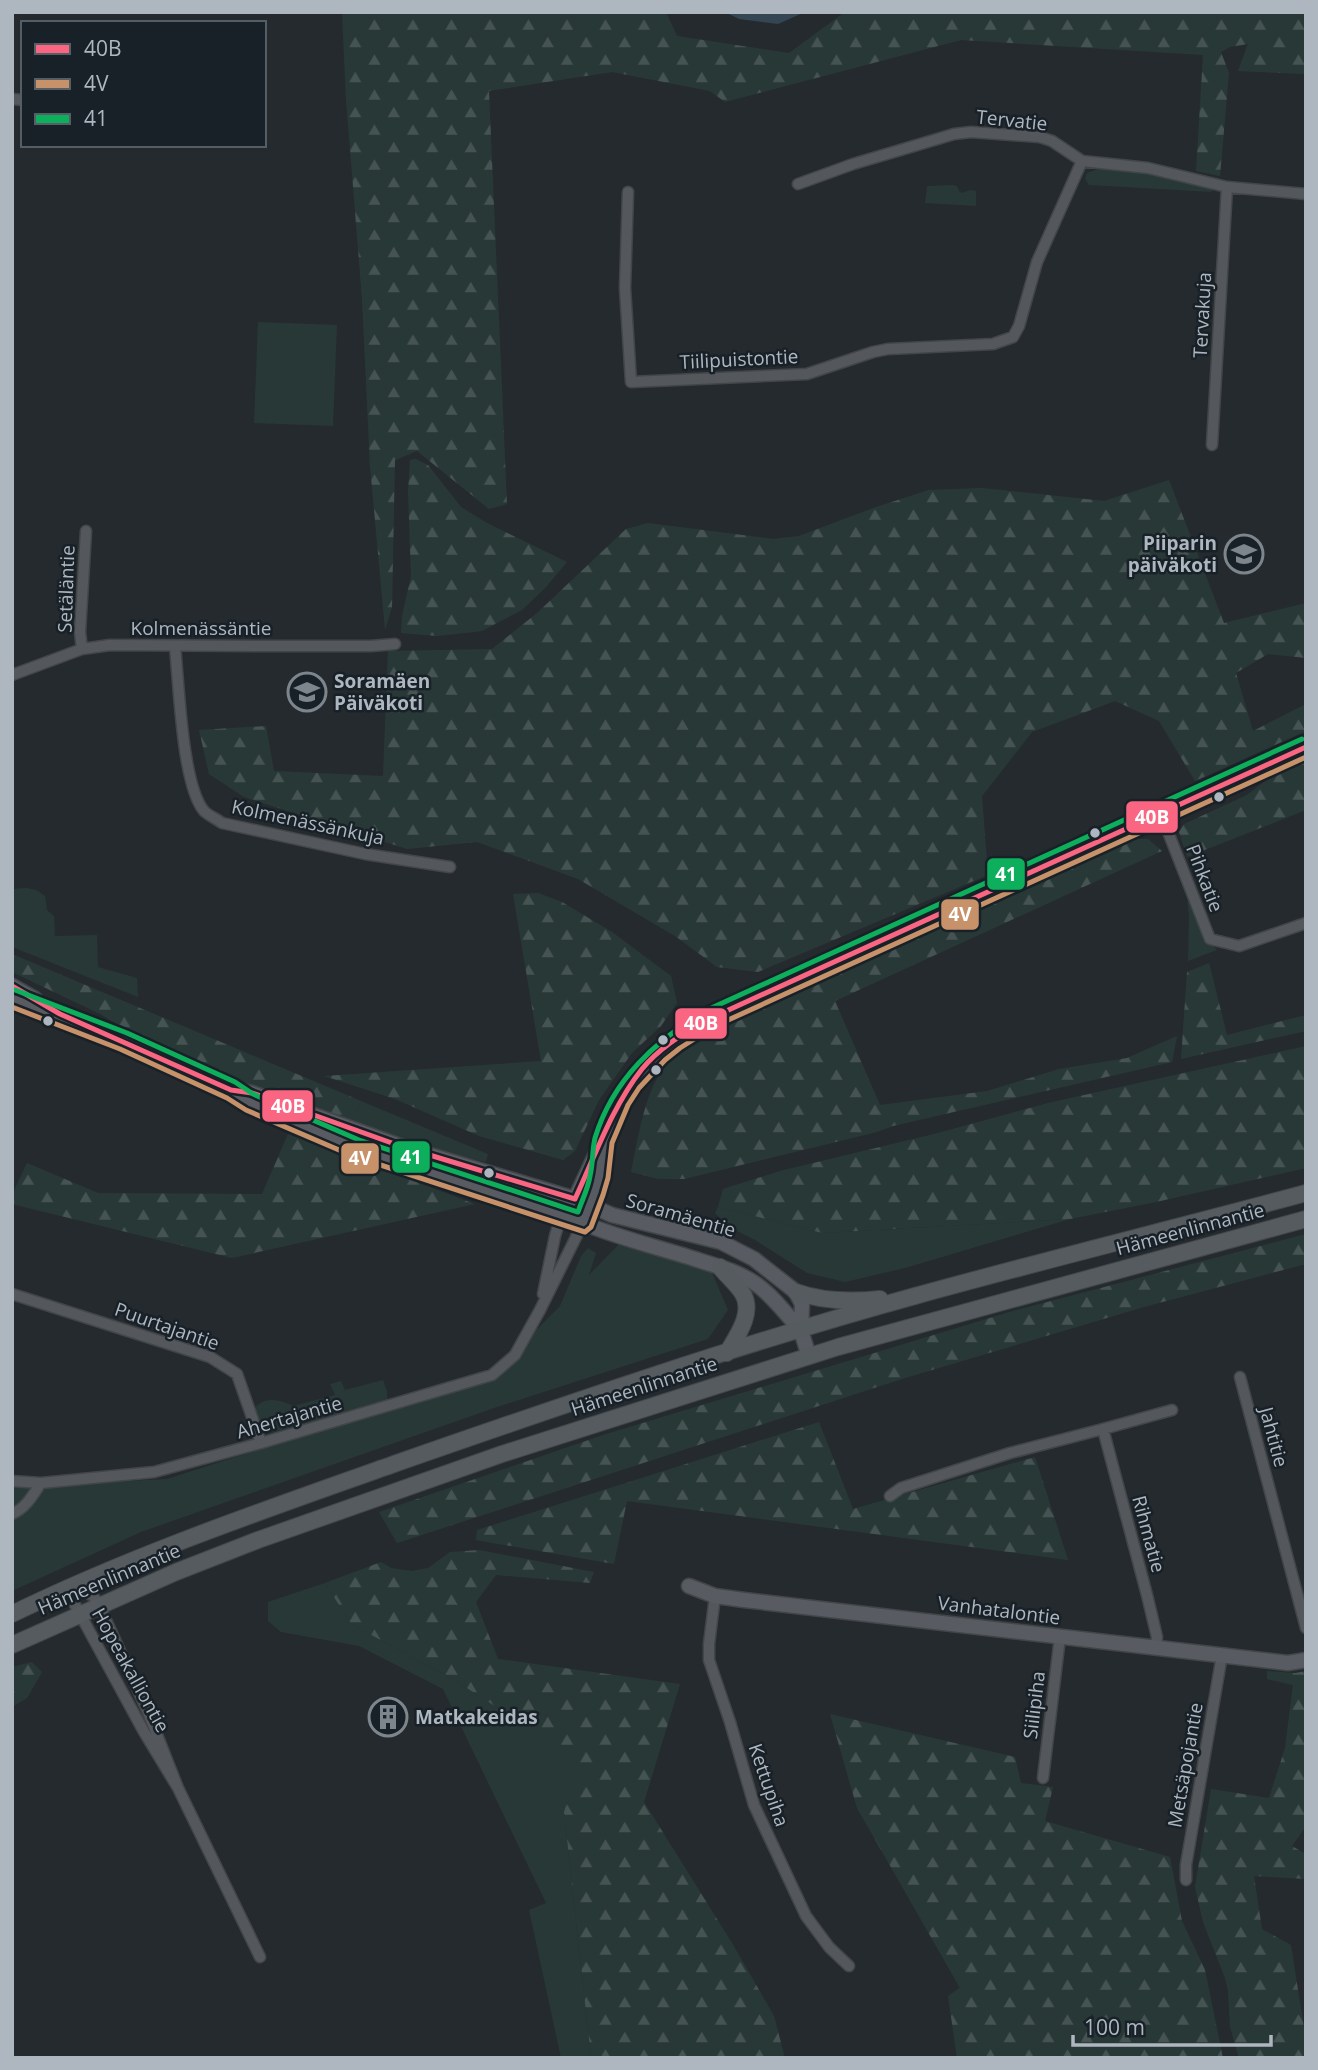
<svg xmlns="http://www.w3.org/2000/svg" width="1318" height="2070" font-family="'Open Sans',sans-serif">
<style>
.green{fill:#283837}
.forest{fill:url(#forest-firs)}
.water{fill:#344654}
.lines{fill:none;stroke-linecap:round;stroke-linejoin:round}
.street-casing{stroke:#424649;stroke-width:13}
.secondary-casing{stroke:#424649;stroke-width:17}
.primary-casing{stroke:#42474b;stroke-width:18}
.street{stroke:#54585d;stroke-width:10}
.secondary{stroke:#585c62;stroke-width:14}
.primary{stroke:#565b5f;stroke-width:16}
.bus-1-casing{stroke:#192128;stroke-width:10}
.bus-2-casing{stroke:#192128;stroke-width:10}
.bus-3-casing{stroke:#192128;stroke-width:10}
.bus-1{stroke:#fa6682;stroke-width:5}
.bus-2{stroke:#c7916a;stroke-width:5}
.bus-3{stroke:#0daf5c;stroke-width:5}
.bus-dot{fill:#aeb7c0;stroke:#192128;stroke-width:2.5}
.labels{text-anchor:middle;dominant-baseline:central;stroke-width:5;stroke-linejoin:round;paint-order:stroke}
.street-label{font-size:19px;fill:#aeb7c0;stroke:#192128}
.poi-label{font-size:19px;font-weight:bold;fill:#aeb7c0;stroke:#192128;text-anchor:start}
.line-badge{stroke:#192128;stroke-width:2.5}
.badge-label{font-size:19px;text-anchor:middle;font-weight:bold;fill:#fff}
</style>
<defs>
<pattern id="forest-firs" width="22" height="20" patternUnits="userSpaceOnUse" patternTransform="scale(1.75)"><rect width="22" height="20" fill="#283837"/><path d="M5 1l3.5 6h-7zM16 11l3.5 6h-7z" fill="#455352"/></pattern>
</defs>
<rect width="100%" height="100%" fill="#252a2e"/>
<path class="green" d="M 1116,166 L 1208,187 L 1212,189 L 1212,192 L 1089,185 L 1085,179 L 1087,173 L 1103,167 Z
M 953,185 L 957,186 L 959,191 L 962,193 L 970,190 L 976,191 L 976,206 L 925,203 L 927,186 Z
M 258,322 L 337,325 L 333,426 L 254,423 Z
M 27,888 L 36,890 L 45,896 L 47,910 L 54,916 L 55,936 L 97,935 L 98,967 L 137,978 L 138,997 L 12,947 L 12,889 Z
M 1187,899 L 1203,934 L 1217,950 L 1188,961 L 1189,916 Z
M 361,1101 L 488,1154 L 486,1162 L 444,1154 L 350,1123 Z
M 718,1207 L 822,1233 L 1070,1219 L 905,1268 L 845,1282 L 807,1273 L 755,1240 L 727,1226 L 715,1213 Z
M 625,1238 L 708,1263 L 728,1310 L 708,1339 L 494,1408 L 141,1532 L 12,1591 L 12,1487 L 167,1479 L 492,1375 L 560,1306 L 581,1256 L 588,1248 L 596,1253 L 589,1275 Z
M 383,1380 L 387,1391 L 387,1400 L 273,1432 L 259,1424 L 253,1412 C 260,1396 279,1398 293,1406 L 335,1395 L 330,1384 L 341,1381 L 345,1390 Z
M 325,1583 L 351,1624 L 456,1681 L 579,1760 L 564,1812 L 591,2058 L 561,2058 L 529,1910 L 546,1903 L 443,1689 L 359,1646 L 281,1632 L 268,1621 L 268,1602 Z"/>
<path class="forest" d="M 342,12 L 666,12 L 677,36 L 789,53 L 845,12 L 1306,12 L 1306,74 L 1238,71 L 1248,44 L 1230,47 L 1221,52 L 1229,73 L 1220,176 L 1196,171 L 1203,55 L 961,40 L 725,102 L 710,91 L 612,72 L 489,91 L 507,504 L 489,509 L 417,451 L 395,460 L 392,607 L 385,630 L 370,466 L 362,299 L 346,99 Z
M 416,459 L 428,465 L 461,507 L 487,523 L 567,562 L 545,588 L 522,610 L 482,631 L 437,636 L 401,633 L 402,616 L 411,576 L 408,492 L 410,460 Z
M 1169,480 L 1224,623 L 1306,603 L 1306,658 L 1268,654 L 1236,673 L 1253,731 L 1306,704 L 1306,731 L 1195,781 L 1159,721 L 1115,701 L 1032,732 L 982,796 L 988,875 L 758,972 L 717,967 L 675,936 L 578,879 L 477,842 L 407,849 L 244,797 L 209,774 L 199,730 L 266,726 L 274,771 L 383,776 L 388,651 L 492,649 L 537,613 L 626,529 L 648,523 L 773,539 L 799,536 L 876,507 L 929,490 L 982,488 L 1104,501 Z
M 1306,761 L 1306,810 L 1187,857 L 1179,832 L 1184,824 L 1247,795 L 1269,778 Z
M 1136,839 L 1148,839 L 1162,851 L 835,1001 L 880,1105 L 987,1091 L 1059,1069 L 1127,1058 L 1177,1036 L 1172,1062 L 893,1126 L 877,1132 L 684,1179 L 658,1179 L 631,1172 C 638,1141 645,1082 671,1061 C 693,1042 721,1030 746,1017 Z
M 538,893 L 562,902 L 612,932 L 671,976 L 677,1003 L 661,1026 L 632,1053 L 599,1100 L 575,1151 L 563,1160 L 479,1136 L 395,1099 L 324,1076 L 541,1061 L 513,894 Z
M 12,954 L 361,1101 L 350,1123 L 224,1076 L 141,1038 L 100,1014 L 12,972 Z
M 1209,963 L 1227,1035 L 1306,1015 L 1306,1031 L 1181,1059 L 1187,972 Z
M 1306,1046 L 1306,1168 L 1156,1202 L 1070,1219 L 822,1233 L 718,1207 L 723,1189 L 780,1171 L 934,1134 L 1048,1103 Z
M 288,1134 L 475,1204 L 232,1258 L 12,1204 L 12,1195 L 27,1163 L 98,1193 L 262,1194 Z
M 1306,1234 L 1306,1264 L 1144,1307 L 905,1378 L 397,1543 L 379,1512 L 603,1435 L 1013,1311 Z
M 819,1422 L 853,1509 L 1035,1457 L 1068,1560 L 627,1501 L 614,1564 L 476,1540 L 477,1530 Z
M 479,1550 L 594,1572 L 590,1583 L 496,1575 L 476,1602 L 498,1659 L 680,1684 L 644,1802 L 732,1943 L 774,2016 L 785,2058 L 591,2058 L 564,1812 L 578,1760 L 456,1681 L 351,1624 L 325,1583 L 381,1562 L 391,1568 L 412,1571 L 428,1568 L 450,1552 Z
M 32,1662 L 42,1672 L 27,1698 L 12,1707 L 12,1667 Z
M 1267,1671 L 1295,1673 L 1306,1671 L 1306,1826 L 1292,1846 L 1306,1854 L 1306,1879 L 1254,1876 L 1262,1929 L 1291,1945 L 1306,2041 L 1306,2058 L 1239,2058 L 1230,2027 L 1228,1990 L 1225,1978 L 1203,1922 L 1195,1887 L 1211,1789 L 1269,1798 L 1285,1748 L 1293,1685 L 1267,1679 Z
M 830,1714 L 1015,1757 L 1021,1783 L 1053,1787 L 1045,1821 L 1170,1857 L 1182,1921 L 1205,1970 L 1223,2058 L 957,2058 L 948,1996 L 960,1988 L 857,1808 Z"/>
<path class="water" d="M 725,12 L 805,12 L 778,24 L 739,19 Z"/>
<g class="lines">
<defs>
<path id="street" d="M 12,99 L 23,100
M 798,184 L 853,164 L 924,143 L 954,134 L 971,132 L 1040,137 L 1052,141 L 1082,161 L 1148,168 L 1227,187 L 1306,194
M 628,192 L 625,288 L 631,382 L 807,374 L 873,352 L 888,349 L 993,344 L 1013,337 L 1019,326 L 1037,262 L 1082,161
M 1212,445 L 1227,187
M 175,647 C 179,684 182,785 204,811 C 209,816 217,819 222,823 L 365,854 L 450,867
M 82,649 L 80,632 L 86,531
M 12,675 L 82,649 L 110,645 L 274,646 L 371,646 L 395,644
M 1161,814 L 1210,939 L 1239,946 L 1306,923
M 12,1294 L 210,1357 L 237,1374 L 261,1443
M 543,1294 L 555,1236 L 561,1216 L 575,1199
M 1240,1377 L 1306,1628
M 12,1481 L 41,1483 L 154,1472 L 261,1443 L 492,1375 L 515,1355 L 540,1310 L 583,1223
M 890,1496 L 901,1488 L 1010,1453 L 1103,1429
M 12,1514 C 26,1508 33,1495 41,1483
M 74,1585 L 93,1596 L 99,1605 L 148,1712 L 178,1788 L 144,1732 L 80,1614 L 74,1603 Z
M 715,1596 L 709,1644 L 709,1660 L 730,1722 L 754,1805 L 806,1916 L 829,1947 L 849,1966
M 1156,1648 L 1157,1637 L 1147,1595 L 1103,1429 L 1172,1410
M 1043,1778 L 1060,1637
M 178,1788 L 260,1957
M 1186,1880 L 1186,1865 L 1222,1655"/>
<path id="secondary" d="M 12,986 L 35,999
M 12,998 C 88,1023 159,1057 231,1090 L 249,1102 L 356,1148 L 583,1223 C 621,1239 662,1248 701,1261 C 720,1267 739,1272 756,1284 C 773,1296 787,1315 801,1331
M 240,1091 L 252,1093 L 403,1147 L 575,1199 L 612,1215 L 721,1242 L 754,1259 L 796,1292 L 802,1304 L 801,1331 L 809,1356
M 575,1199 L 620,1102 L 643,1068 L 683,1033 L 711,1018 L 1306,747
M 586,1211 L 598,1183 L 602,1150
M 689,1586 L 715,1596 L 744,1600 L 1288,1663 L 1306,1660"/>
<path id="primary" d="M 720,1267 C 727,1276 737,1284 743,1294 C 754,1313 737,1336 727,1353
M 796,1292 C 824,1302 852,1302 880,1299
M 12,1614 C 135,1554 265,1510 394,1464 C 566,1404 740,1344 915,1296 C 1045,1260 1176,1228 1306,1193
M 12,1645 L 176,1572 L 258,1540 L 502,1454 L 838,1347 L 1306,1219"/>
</defs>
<use href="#street" class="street-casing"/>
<use href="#secondary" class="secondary-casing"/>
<use href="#primary" class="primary-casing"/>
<use href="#street" class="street"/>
<use href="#secondary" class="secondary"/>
<use href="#primary" class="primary"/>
<defs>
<path id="bus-1" d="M 12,986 L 60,1014 L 231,1090 L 252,1093 L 403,1147 L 575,1199
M 575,1199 C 595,1156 612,1107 642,1069 C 660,1047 686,1031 711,1018 L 1306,747"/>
<path id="bus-2" d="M 12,1007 L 120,1049 L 227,1098 L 246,1110 L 353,1156 L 585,1232 L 591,1227 L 603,1195 L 608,1178 L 612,1143 L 628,1105 L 639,1088 L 665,1060 L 680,1048 L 715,1026 L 1306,757"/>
<path id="bus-3" d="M 15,990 L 127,1033 L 235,1082 L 253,1094 L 359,1140 L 578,1212 C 582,1200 588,1189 590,1176 C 593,1164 592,1151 595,1138 C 613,1079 656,1040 707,1010 L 1302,739"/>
</defs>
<use href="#bus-1" class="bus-1-casing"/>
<use href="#bus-2" class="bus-2-casing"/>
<use href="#bus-3" class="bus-3-casing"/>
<use href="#bus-1" class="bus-1"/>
<use href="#bus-2" class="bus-2"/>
<use href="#bus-3" class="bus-3"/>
</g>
<defs>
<symbol id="school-ring" viewBox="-11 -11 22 22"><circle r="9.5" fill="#192128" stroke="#7e868d" stroke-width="1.5"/><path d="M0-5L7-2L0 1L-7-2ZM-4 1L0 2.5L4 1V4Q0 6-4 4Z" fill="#7e868d"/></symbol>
<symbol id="building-ring" viewBox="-11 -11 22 22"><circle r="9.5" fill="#192128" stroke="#7e868d" stroke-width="1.5"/><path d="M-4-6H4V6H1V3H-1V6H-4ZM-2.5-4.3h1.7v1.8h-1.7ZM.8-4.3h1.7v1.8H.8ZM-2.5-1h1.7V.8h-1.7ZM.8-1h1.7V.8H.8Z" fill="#7e868d"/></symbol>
</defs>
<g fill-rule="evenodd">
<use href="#school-ring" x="1222" y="532" width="44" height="44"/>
<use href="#school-ring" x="285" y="670" width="44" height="44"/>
<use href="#building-ring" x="366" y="1695" width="44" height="44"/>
</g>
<g class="bus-dot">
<circle cx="1219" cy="797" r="6"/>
<circle cx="1095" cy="833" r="6"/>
<circle cx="48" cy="1021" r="6"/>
<circle cx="663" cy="1040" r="6"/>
<circle cx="656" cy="1070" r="6"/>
<circle cx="489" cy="1173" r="6"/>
</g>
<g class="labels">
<g class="street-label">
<text transform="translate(1012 120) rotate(6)">Tervatie</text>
<text transform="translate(1202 315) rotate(-87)">Tervakuja</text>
<text transform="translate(739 359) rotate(-3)">Tiilipuistontie</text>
<text transform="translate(66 589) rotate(-88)">Setäläntie</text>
<text x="201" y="628">Kolmenässäntie</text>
<text transform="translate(308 822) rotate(12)">Kolmenässänkuja</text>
<text transform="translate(1205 878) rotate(69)">Pihkatie</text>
<text transform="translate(681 1215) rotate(16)">Soramäentie</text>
<text transform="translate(1190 1229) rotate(-15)">Hämeenlinnantie</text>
<text transform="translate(167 1326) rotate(19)">Puurtajantie</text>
<text transform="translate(644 1386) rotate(-18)">Hämeenlinnantie</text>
<text transform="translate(289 1417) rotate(-16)">Ahertajantie</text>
<text transform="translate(1274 1437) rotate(75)">Jahtitie</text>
<text transform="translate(1149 1534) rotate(75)">Rihmatie</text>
<text transform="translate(109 1579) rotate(-23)">Hämeenlinnantie</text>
<text transform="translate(999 1610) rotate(7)">Vanhatalontie</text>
<text transform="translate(131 1670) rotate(61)">Hopeakalliontie</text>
<text transform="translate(1034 1705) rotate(-83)">Siilipiha</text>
<text transform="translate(1185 1765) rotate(-80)">Metsäpojantie</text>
<text transform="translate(769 1785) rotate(71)">Kettupiha</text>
</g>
<g class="poi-label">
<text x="1217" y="543" text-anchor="end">Piiparin<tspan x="1217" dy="22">päiväkoti</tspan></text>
<text x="334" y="681">Soramäen<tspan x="334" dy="22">Päiväkoti</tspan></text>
<text x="415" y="1717">Matkakeidas</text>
</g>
</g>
<g class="line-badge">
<rect x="1125" y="800" width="54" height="34" rx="7" fill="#fa6682"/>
<rect x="986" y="857" width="40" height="34" rx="7" fill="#0daf5c"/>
<rect x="940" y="898" width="40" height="33" rx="7" fill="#c7916a"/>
<rect x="674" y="1007" width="54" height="33" rx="7" fill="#fa6682"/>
<rect x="261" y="1089" width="53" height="34" rx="7" fill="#fa6682"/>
<rect x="391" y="1140" width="40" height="34" rx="7" fill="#0daf5c"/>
<rect x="340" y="1142" width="40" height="33" rx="7" fill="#c7916a"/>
</g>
<g class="badge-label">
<text x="1152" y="824">40B</text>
<text x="1006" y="881">41</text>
<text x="960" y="921">4V</text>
<text x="701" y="1030">40B</text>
<text x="288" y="1113">40B</text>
<text x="411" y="1164">41</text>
<text x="360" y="1165">4V</text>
</g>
<rect width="1318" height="2070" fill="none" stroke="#aeb7c0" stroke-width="28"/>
<rect x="21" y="21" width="245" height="126" fill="#192128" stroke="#555d65" stroke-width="2"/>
<rect x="35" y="44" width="35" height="10" fill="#fa6682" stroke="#555d65" stroke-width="2"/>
<text x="84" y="56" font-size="21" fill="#aeb7c0">40B</text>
<rect x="35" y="79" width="35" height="10" fill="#c7916a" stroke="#555d65" stroke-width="2"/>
<text x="84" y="91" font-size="21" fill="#aeb7c0">4V</text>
<rect x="35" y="114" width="35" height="10" fill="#0daf5c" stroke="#555d65" stroke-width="2"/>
<text x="84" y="126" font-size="21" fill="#aeb7c0">41</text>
<path d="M1073 2035v10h198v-10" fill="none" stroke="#aeb7c0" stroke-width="3.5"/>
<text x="1084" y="2035" font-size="21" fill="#aeb7c0" stroke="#192128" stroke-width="5" paint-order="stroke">100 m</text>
</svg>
